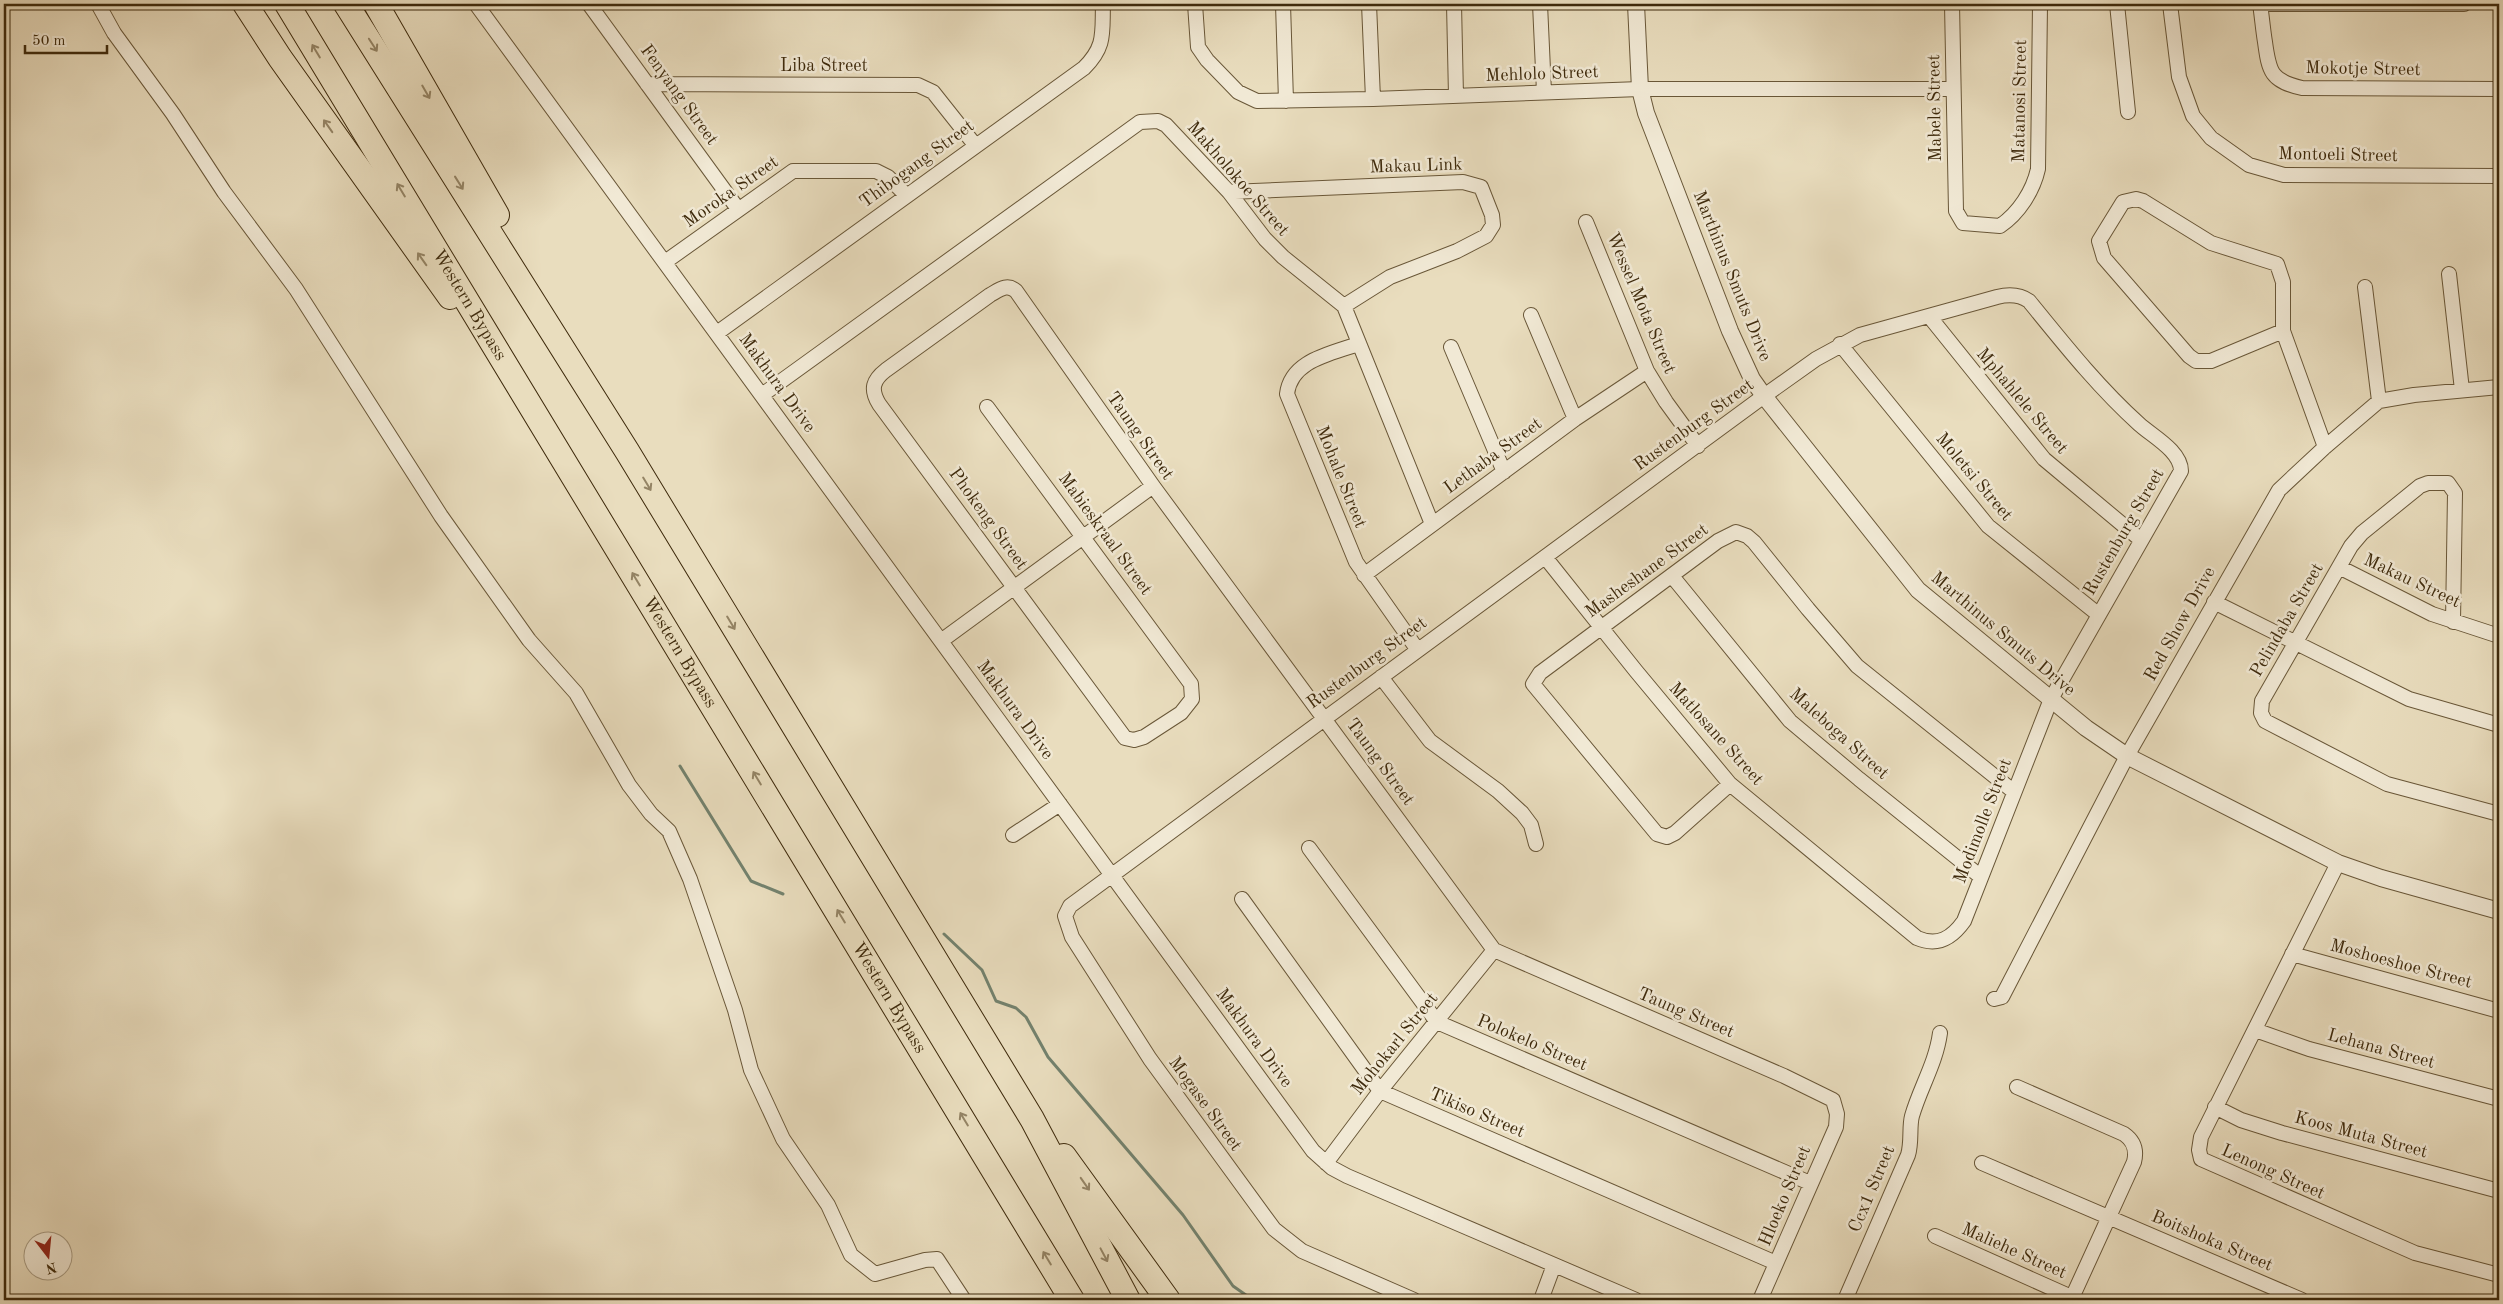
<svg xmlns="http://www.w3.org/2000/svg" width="2503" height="1304" font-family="'Old Standard TT',serif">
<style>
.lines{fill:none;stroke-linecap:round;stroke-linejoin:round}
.stream{stroke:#73826e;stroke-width:3}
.minor-casing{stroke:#695738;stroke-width:16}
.tertiary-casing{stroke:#695738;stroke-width:18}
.motorway-casing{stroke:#3e2a0c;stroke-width:26}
.minor{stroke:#f1e9d5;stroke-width:14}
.tertiary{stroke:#f1e9d5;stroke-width:16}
.motorway{stroke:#e9ddbe;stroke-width:24}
.oneway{stroke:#948465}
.labels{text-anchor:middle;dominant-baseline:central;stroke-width:5;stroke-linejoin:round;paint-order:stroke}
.street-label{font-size:18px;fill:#3e2a0c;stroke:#f1e9d5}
</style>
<rect width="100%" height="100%" fill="#e9ddbe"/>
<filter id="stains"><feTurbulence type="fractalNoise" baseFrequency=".004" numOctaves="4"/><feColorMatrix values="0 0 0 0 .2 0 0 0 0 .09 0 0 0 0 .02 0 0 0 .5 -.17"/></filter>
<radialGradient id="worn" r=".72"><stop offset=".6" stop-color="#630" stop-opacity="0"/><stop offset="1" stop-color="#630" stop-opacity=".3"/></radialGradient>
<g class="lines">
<path class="stream" d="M 680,766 L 751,881 L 783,894
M 944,934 L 982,970 L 996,1001 L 1016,1008 L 1026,1017 L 1048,1057 L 1183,1215 L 1233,1286 L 1253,1300"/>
<defs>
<path id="minor" d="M 98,4 L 114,33 L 173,114 L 224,192 L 296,289 L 441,516 L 529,640 L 576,693 L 629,785 L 651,814 L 669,831 L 690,879 L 735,1010 L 751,1070 L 783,1139 L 828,1205 L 851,1255 L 875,1274 L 925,1260 L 937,1259 L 964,1300
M 476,4 L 1313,1151 L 1332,1168 L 1347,1176 L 1636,1300
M 589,4 L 738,209
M 1195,4 L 1198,47 L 1207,60 L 1238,92 L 1257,101 L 1373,99 L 1640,89 L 1953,89
M 1283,4 L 1286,101
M 1369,4 L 1373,99
M 1454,4 L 1456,96
M 1540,4 L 1544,92
M 1952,4 L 1956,211 L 1963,223 L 2000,226 C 2019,213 2033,191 2038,169 L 2040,4
M 2117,4 L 2128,112
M 2170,4 L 2179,77 L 2193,116 L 2211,138 L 2249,165 L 2284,175 L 2499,176
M 2260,4 C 2262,17 2263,30 2265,42 C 2269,72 2271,81 2302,88 L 2499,89
M 2260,4 L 2464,4
M 647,84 L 918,85 L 933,92 L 975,145
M 1229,192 L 1463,182 L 1481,187 L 1492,215 L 1493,225 L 1486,236 L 1457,251 L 1390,277 L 1344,306
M 1586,222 L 1647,371 L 1666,402 L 1698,446
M 665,262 L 793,171 L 876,171 L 888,177 L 906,195
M 2449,274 L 2462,390
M 2365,287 L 2379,401
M 1531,315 L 1575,419
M 1929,316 L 2044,459 L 2141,540
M 2283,331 L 2211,361 L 2196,361 L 2189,356 L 2104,258 L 2099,241 L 2123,202 L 2136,199 L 2143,201 L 2211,243 L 2277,264 L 2283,282 L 2283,331 L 2325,447
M 717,333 L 1084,68 C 1106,46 1102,33 1103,4
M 1358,344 C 1331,354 1291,360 1287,394 L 1356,562 L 1417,649
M 1840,344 L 1988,526 L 2099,615
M 1451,347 L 1504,472
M 762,395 L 1140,122 L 1158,121 L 1166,125 L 1229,192 L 1265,239 L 1283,257 L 1344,306 L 1432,524
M 987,407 L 1191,684 L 1192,699 L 1181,713 L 1144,737 L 1134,740 L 1125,738 L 879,404 C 870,389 873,380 886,370 L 990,295 C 999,290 1007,283 1016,291 L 1153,486 L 1494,950 L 1784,1076 L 1833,1100 L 1837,1114 L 1836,1127 L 1760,1300
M 2339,567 L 2432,614 L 2499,636
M 1364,575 L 1575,419 L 1647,371
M 1672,576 L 1790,721 L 1859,779 L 1981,877
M 2214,602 L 2409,699 L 2499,725
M 2453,622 L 2455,493 L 2448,483 L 2428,483 L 2420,486 L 2362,533 L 2351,546 L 2262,701 L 2261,713 L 2265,721 L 2387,784 L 2499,814
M 941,641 L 1153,486
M 1381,677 L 1430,741 L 1498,791 L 1522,813 L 1531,825 L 1536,844
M 1730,784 L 1675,833 L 1667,837 L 1657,834 L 1533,684 L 1540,673 L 1718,541 L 1736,532 L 1747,536 L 1754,542 L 1808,609 L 1857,666 L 2013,791
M 1013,835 L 1060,804
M 1309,848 L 1437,1022 L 1810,1183
M 2338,863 L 2201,1137 L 2199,1150 L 2201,1159 L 2415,1253 L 2499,1275
M 1242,899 L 1380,1091 L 1776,1263
M 2292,954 L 2499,1011
M 1994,999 L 2002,997 L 2127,756 L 2279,490 L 2325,447 L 2379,401 L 2414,395 L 2499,387
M 2255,1030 L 2309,1049 L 2499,1099
M 2017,1087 L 2124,1134 C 2134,1141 2137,1150 2134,1162 L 2071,1300
M 2215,1107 L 2241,1120 L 2282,1133 L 2499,1191
M 1326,1163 L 1380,1091 L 1494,950
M 1982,1163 L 2302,1300
M 1935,1236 L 2078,1300
M 1414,1300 L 1302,1251 L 1274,1229 L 1150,1059 L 1072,937 L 1065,916 L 1070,906 L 1764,396 L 1816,359 L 1860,335 L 1997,297 C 2009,294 2019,294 2029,301 C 2064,344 2098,387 2139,424 C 2152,436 2181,451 2181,471 L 2051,699 L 1964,921 C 1952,938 1938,947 1917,938 L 1730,784 L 1636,671 L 1545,557
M 1541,1300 L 1554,1265
M 1845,1300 L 1908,1155 C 1912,1142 1909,1127 1912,1116 C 1920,1088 1936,1063 1940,1033"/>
<path id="tertiary" d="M 1636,4 L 1640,89 L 1646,113 L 1730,331 L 1752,379 L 1764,396 L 1918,590 L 2086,728 L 2127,756 L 2338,863 L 2381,878 L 2499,911"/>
<g id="motorway">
<path d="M 245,4 L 280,58 L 450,297"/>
<path id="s1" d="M 287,4 L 1072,1300"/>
<path d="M 346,4 L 627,451 L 1032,1119 L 1128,1300"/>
<path d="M 376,4 L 497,215"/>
<path d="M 1064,1156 L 1168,1300"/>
</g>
</defs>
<use href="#minor" class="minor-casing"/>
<use href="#tertiary" class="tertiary-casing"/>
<use href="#motorway" class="motorway-casing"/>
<use href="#minor" class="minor"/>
<use href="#tertiary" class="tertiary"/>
<use href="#motorway" class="motorway"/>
</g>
<defs><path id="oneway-shaft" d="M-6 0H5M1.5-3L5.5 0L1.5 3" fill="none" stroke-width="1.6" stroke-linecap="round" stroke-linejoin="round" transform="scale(1.25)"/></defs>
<g class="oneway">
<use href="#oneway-shaft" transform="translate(373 45) rotate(57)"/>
<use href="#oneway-shaft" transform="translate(316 51) rotate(-121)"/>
<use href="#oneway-shaft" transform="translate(426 92) rotate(60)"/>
<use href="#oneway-shaft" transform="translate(328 126) rotate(-125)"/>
<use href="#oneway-shaft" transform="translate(459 183) rotate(58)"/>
<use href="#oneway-shaft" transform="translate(401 190) rotate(-121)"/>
<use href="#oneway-shaft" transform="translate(422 259) rotate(-125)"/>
<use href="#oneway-shaft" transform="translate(647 484) rotate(59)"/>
<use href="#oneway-shaft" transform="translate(636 579) rotate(-121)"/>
<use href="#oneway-shaft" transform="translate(731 623) rotate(59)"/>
<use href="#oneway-shaft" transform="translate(757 778) rotate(-121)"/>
<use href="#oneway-shaft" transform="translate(841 916) rotate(-121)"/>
<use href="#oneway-shaft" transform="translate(964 1119) rotate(-121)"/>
<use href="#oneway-shaft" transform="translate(1085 1184) rotate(55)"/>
<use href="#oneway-shaft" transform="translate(1104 1255) rotate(62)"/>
<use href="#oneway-shaft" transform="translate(1047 1258) rotate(-121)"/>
</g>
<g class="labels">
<g class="street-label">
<text x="824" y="66">Liba Street</text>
<text transform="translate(2363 69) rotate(1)">Mokotje Street</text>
<text transform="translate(1542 74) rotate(-2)">Mehlolo Street</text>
<text transform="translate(679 95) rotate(54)">Fenyang Street</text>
<text transform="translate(2020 101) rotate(-89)">Matanosi Street</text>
<text transform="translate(1935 108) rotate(-91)">Mabele Street</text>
<text transform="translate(2338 155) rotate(1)">Montoeli Street</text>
<text transform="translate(917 164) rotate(-36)">Thibogang Street</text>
<text transform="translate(1416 166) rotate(-2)">Makau Link</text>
<text transform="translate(1238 179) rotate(49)">Makholokoe Street</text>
<text transform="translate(731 192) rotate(-35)">Moroka Street</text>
<text transform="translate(1732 276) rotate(68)">Marthinus Smuts Drive</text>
<text transform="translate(1641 303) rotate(67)">Wessel Mota Street</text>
<text stroke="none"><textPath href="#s1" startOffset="352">Western Bypass</textPath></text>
<text transform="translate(777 383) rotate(54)">Makhura Drive</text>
<text transform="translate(2022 401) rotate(50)">Mphahlele Street</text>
<text transform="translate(1694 425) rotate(-36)">Rustenburg Street</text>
<text transform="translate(1140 436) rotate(55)">Taung Street</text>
<text transform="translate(1493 456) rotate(-36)">Lethaba Street</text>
<text transform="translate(1341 477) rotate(68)">Mohale Street</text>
<text transform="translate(1974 477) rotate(50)">Moletsi Street</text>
<text transform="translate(988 519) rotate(54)">Phokeng Street</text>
<text transform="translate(2124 532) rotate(-60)">Rustenburg Street</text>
<text transform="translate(1105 534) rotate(54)">Mabieskraal Street</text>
<text transform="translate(1647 571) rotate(-36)">Masheshane Street</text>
<text transform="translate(2412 581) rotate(25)">Makau Street</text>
<text transform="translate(2287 620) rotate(-60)">Pelindaba Street</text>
<text transform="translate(2180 624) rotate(-61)">Red Show Drive</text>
<text transform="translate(2003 634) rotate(40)">Marthinus Smuts Drive</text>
<text stroke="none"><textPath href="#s1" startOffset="758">Western Bypass</textPath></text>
<text transform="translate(1367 663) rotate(-36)">Rustenburg Street</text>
<text transform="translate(1015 710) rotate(54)">Makhura Drive</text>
<text transform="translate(1716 734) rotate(48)">Matlosane Street</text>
<text transform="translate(1839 734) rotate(42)">Maleboga Street</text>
<text transform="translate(1380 762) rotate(54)">Taung Street</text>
<text transform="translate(1983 821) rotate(-69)">Modimolle Street</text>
<text transform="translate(2401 964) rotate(15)">Moshoeshoe Street</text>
<text stroke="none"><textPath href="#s1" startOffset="1162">Western Bypass</textPath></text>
<text transform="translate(1686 1013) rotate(23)">Taung Street</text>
<text transform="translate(1254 1038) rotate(54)">Makhura Drive</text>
<text transform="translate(1532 1043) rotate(23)">Polokelo Street</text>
<text transform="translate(1395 1044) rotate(-51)">Mohokarl Street</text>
<text transform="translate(2381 1049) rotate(15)">Lehana Street</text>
<text transform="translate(1205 1104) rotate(54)">Mogase Street</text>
<text transform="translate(1477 1113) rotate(23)">Tikiso Street</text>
<text transform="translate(2361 1135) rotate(15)">Koos Muta Street</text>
<text transform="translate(2273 1172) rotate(24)">Lenong Street</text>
<text transform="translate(1872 1189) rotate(-67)">Ccx1 Street</text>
<text transform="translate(1785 1196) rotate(-67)">Hloeko Street</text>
<text transform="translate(2212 1241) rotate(23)">Boitshoka Street</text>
<text transform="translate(2014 1251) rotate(24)">Maliehe Street</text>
</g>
</g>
<rect width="2503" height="1304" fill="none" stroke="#e9ddbe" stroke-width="20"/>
<rect x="5" y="5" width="2493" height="1294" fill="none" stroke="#3e2a0c" stroke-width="2.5"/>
<rect x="10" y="10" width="2483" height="1284" fill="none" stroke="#3e2a0c"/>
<g transform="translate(48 1256) rotate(164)"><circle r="24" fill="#f1e9d5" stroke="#a99d85"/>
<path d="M0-4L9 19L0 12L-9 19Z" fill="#8f2418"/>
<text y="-8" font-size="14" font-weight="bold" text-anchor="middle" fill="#3e2a0c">N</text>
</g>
<path d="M25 45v8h82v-8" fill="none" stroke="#3e2a0c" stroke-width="2.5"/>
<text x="32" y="45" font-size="15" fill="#3e2a0c" stroke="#f1e9d5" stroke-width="4" paint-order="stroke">50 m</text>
<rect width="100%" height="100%" filter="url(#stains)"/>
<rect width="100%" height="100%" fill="url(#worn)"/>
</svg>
